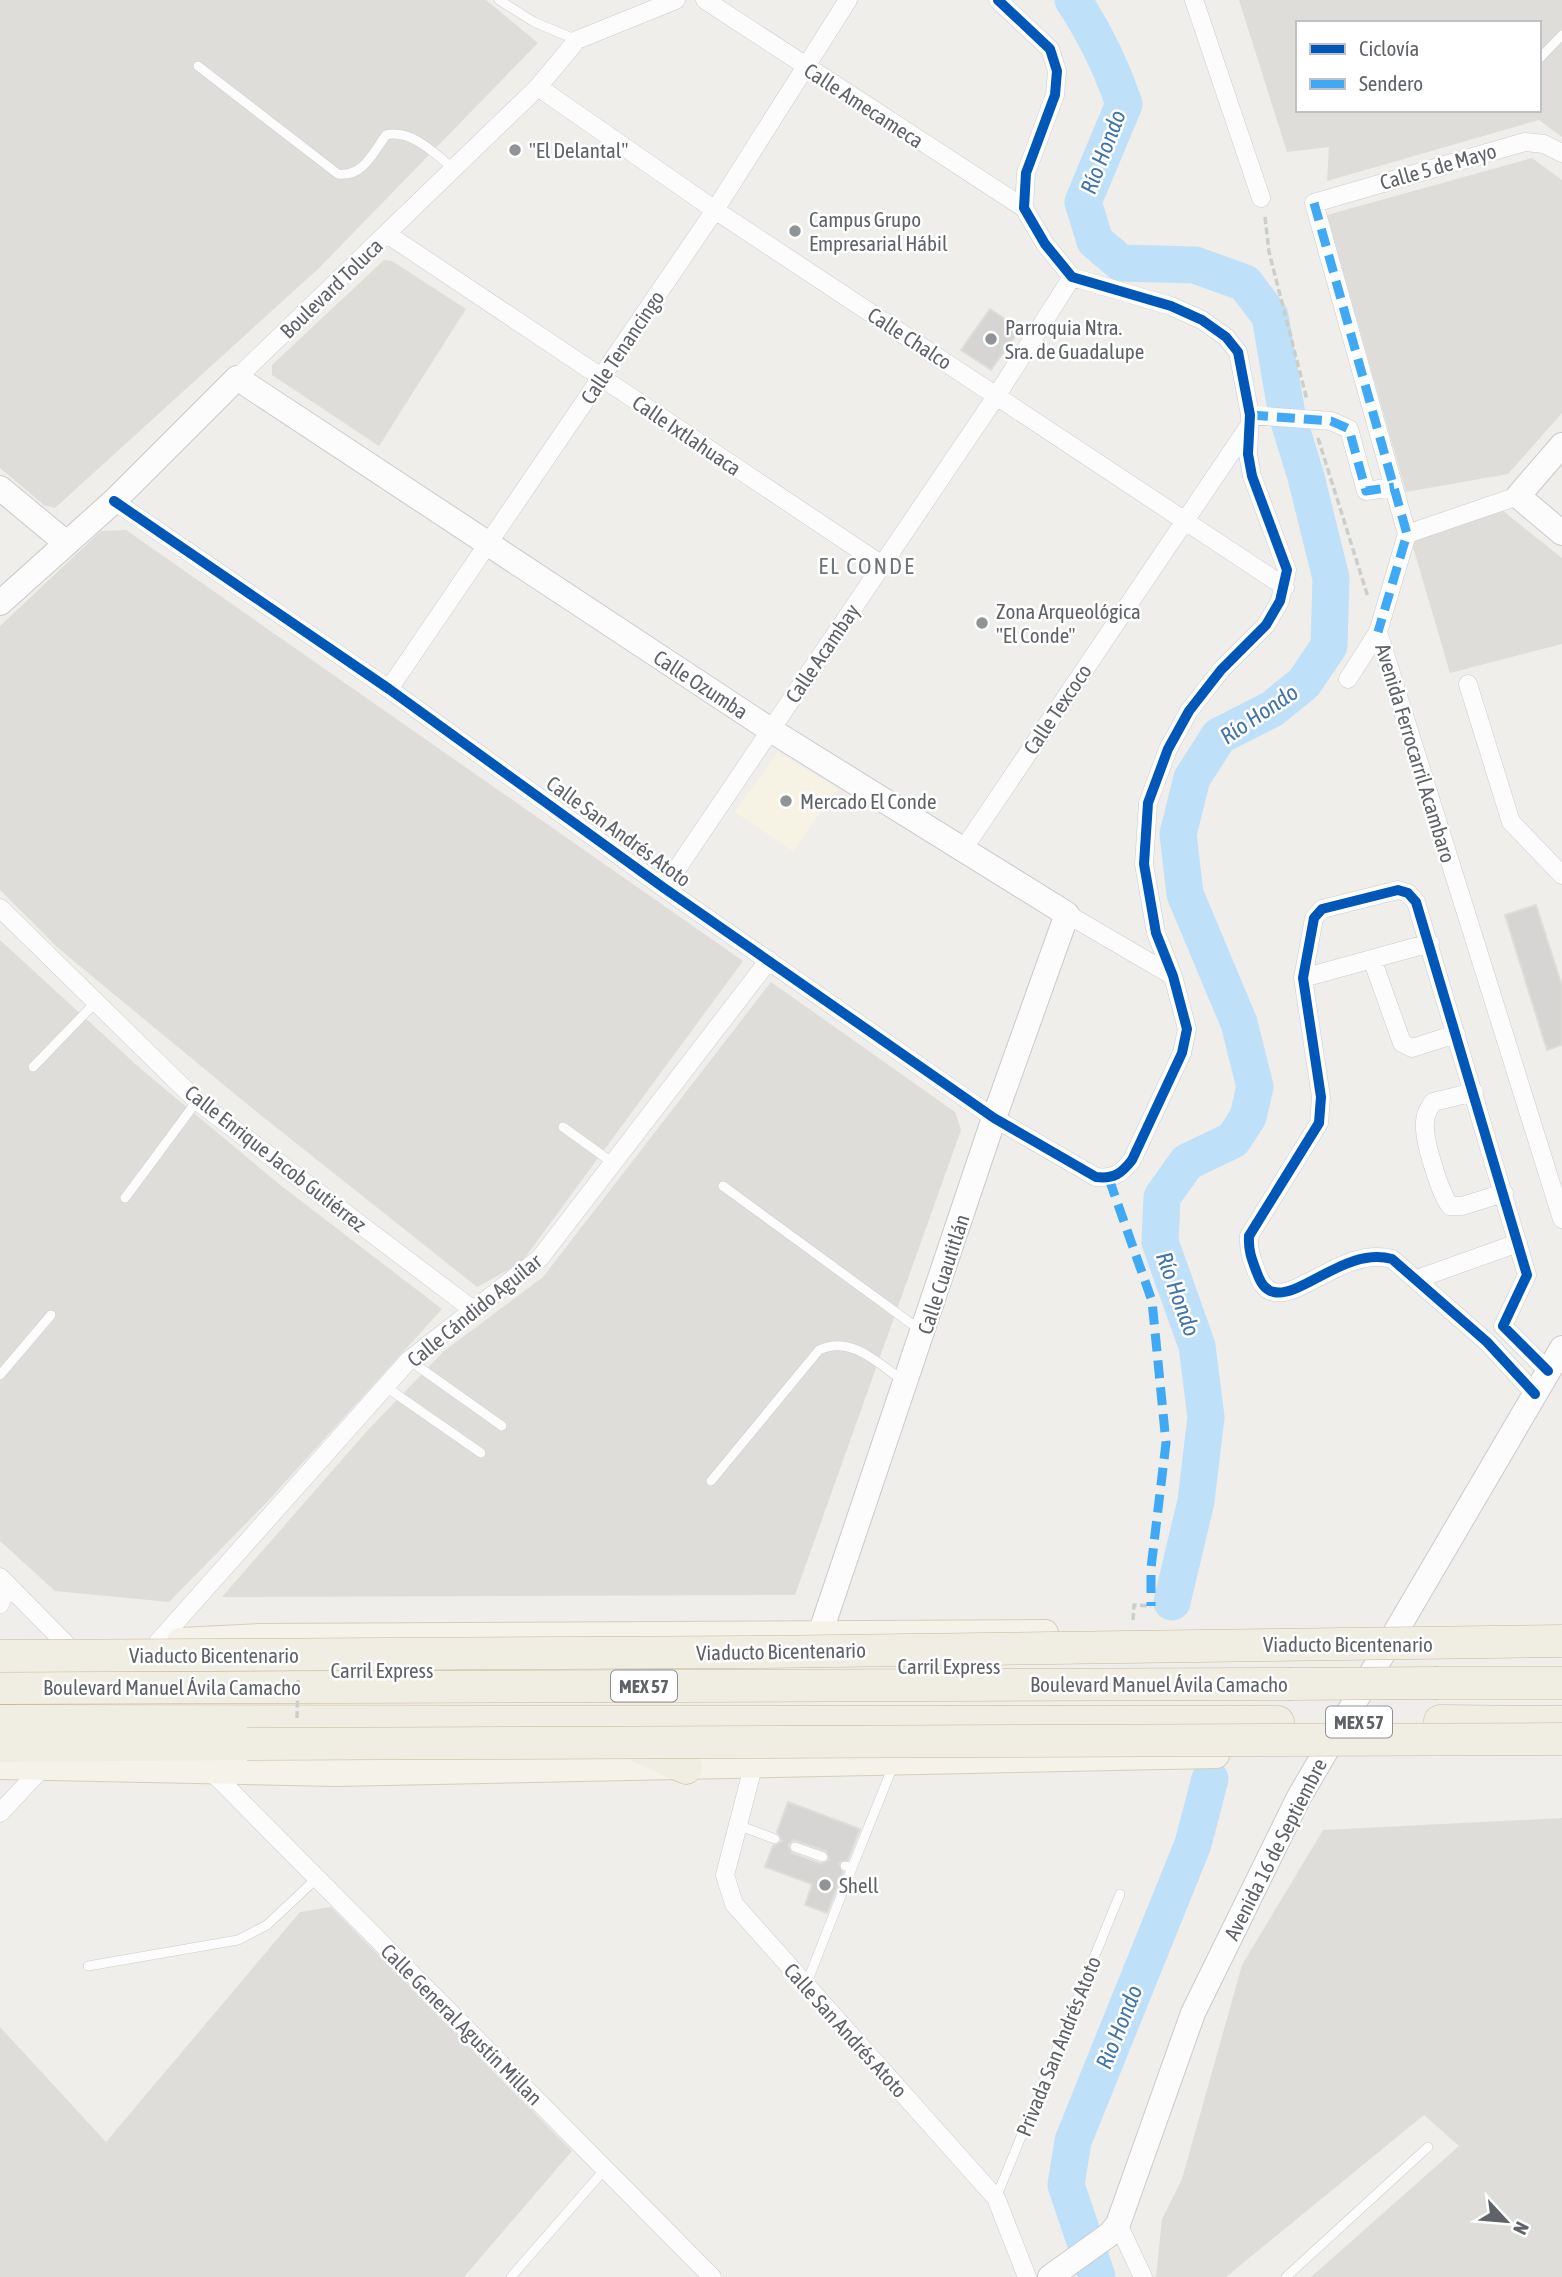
<svg xmlns="http://www.w3.org/2000/svg" width="1562" height="2277" font-family="'Asap Condensed',sans-serif">
<style>
.commercial{fill:#f7f3e4}
.industrial{fill:#dfddda;fill-rule:evenodd}
.lines{fill:none;stroke-linecap:round;stroke-linejoin:round}
.river{stroke:#bfe0f9;stroke-width:37}
.building{fill:#d6d5d3;stroke:#deddd9;stroke-width:2;fill-rule:evenodd}
.lane-casing{stroke:#cbcccc;stroke-width:10}
.street-casing{stroke:#cbcccc;stroke-width:19}
.secondary-casing{stroke:#cacacb;stroke-width:26}
.primary-casing{stroke:#d7ceb8;stroke-width:28}
.highway-casing{stroke:#c8b996;stroke-width:33}
.path{stroke:#cacfcc;stroke-width:3.5;stroke-dasharray:7 3.5;stroke-linecap:butt}
.lane{stroke:#fdfcfc;stroke-width:9}
.street{stroke:#fdfcfc;stroke-width:18}
.secondary{stroke:#fdfcfc;stroke-width:24}
.primary{stroke:#f4f2e9;stroke-width:26}
.highway{stroke:#f0ede3;stroke-width:32}
.highway-bridge-casing{stroke:#c8b996;stroke-width:33;stroke-linecap:butt}
.path-bridge{stroke:#cacfcc;stroke-width:3.5;stroke-dasharray:7 3.5;stroke-linecap:butt}
.highway-bridge{stroke:#f0ede3;stroke-width:32}
.quiet{stroke:#3fa9f5;stroke-width:9;stroke-dasharray:18 9;stroke-linecap:butt}
.cycleway-casing{stroke:#fff;stroke-width:15}
.cycleway{stroke:#0057b8;stroke-width:10}
.poi-dot{fill:#919496;stroke:#fff;stroke-width:2.5}
.labels{text-anchor:middle;dominant-baseline:central;stroke-width:5;stroke-linejoin:round;paint-order:stroke}
.shield{fill:#fff;stroke:#8f9295;stroke-width:2}
.shield-label{font-size:19px;font-weight:bold;fill:#5f6368}
.street-label{font-size:21px;fill:#5f6368;stroke:#fff}
.poi-label{font-size:21px;fill:#5f6368;stroke:#fff;text-anchor:start}
.water-label{font-size:23px;font-style:italic;fill:#4174aa;stroke:#fff}
.neighbourhood-label{font-size:23px;letter-spacing:2px;fill:#70757a;stroke:#fff}
</style>
<rect width="100%" height="100%" fill="#efeeea"/>
<path class="commercial" d="M 778,752 L 837,789 L 793,851 L 735,812 Z"/>
<path class="industrial" d="M 0,0 L 486,0 L 538,43 L 319,268 L 55,508 L 44,505 L 0,468 Z
M 1239,0 L 1562,0 L 1562,137 L 1539,120 L 1327,181 L 1329,147 L 1287,152 ZM 1298,23 L 1539,23 L 1539,110 L 1298,110 Z
M 1532,158 L 1562,180 L 1562,413 L 1508,474 L 1406,492 L 1327,215 Z
M 384,260 L 392,261 L 466,309 L 379,446 L 272,375 L 272,365 Z
M 1503,511 L 1562,558 L 1562,644 L 1450,673 L 1411,540 Z
M 126,530 L 743,961 L 521,1263 L 477,1287 L 253,1109 L 58,948 L 0,890 L 0,626 L 101,531 Z
M 0,940 L 142,1070 L 279,1184 L 442,1309 L 268,1501 L 169,1602 L 55,1591 L 0,1541 Z
M 771,982 L 955,1112 L 961,1130 L 795,1595 L 222,1597 L 367,1431 L 444,1351 L 543,1277 Z
M 1562,1818 L 1562,2277 L 1311,2277 L 1459,2146 L 1424,2115 L 1226,2277 L 1156,2277 L 1162,2219 L 1182,2179 L 1242,1965 L 1323,1830 Z
M 331,1907 L 572,2151 L 464,2277 L 0,2277 L 0,2027 L 106,2142 L 300,1912 Z"/>
<g class="lines">
<path class="river" d="M 1073,0 C 1095,33 1111,66 1124,104 L 1083,202 L 1095,241 L 1121,263 L 1195,265 L 1245,283 L 1270,316 L 1287,415 L 1306,477 L 1331,578 L 1329,646 L 1304,683 L 1272,709 L 1219,736 L 1192,778 L 1178,834 L 1185,894 L 1239,1023 L 1255,1087 L 1248,1117 L 1233,1140 L 1187,1162 L 1162,1197 L 1160,1242 L 1197,1346 L 1206,1417 L 1196,1501 L 1172,1602
M 1097,2277 L 1066,2185 L 1073,2141 L 1193,1844 L 1210,1779"/>
</g>
<path class="building" d="M 990,309 L 1020,329 L 991,370 L 961,350 Z
M 1536,905 L 1562,986 L 1562,1045 L 1547,1050 L 1505,915 Z
M 788,1802 L 860,1829 L 848,1860 L 839,1863 L 843,1873 L 827,1913 L 805,1905 L 812,1884 L 765,1867 L 773,1846 L 782,1841 L 777,1832 ZM 794,1840 L 826,1851 L 829,1860 L 821,1864 L 792,1853 L 788,1845 Z"/>
<g class="lines">
<defs>
<path id="lane" d="M 499,0 L 534,22 L 577,40
M 1539,59 L 1562,35
M 198,66 L 338,174 C 363,177 373,153 386,135 C 412,129 435,154 454,169
M 33,1067 L 96,1002
M 563,1127 L 613,1163
M 723,1186 L 920,1330
M 125,1198 L 197,1101
M 409,1360 L 502,1426
M 0,1375 L 51,1315
M 386,1387 L 481,1453
M 711,1481 L 819,1350 C 850,1335 877,1362 902,1380
M 738,1825 L 775,1839
M 795,1847 L 823,1857
M 845,1866 L 852,1868 L 893,1766
M 88,1966 L 238,1940 L 267,1925 L 317,1878
M 806,1985 L 852,1868
M 996,2198 L 1120,1894
M 511,2277 L 605,2169
M 1286,2277 L 1428,2147"/>
<path id="street" d="M 705,0 L 1024,208
M 1194,0 L 1261,198
M 538,87 L 715,210 L 1285,587
M 1562,153 L 1544,144 L 1525,142 L 1314,203 L 1407,534 L 1378,632 L 1562,1219
M 387,234 L 882,565
M 237,378 L 538,87 L 577,40 L 676,0
M 1250,415 L 1331,421 L 1349,429 L 1366,491 L 1394,487
M 114,501 L 389,689 L 664,888 L 994,1118 L 1096,1177 C 1114,1179 1121,1174 1132,1160 L 1182,1053 L 1187,1029 L 1173,976 L 1156,933 L 1144,864 L 1148,803 L 1168,749 L 1189,711 L 1221,670 L 1266,625 L 1280,601 L 1287,570 L 1252,476 L 1248,454 L 1250,415 L 1238,352 L 1226,337 L 1202,320 L 1171,306 L 1072,277 L 1045,244 L 1024,208 L 1026,173 L 1055,95 L 1057,71 L 1050,49 L 998,0
M 1407,534 L 1518,496
M 1348,679 L 1378,632
M 1468,684 L 1511,822 L 1562,875
M 389,689 L 715,210 L 848,0
M 962,851 L 1247,429
M 664,888 L 997,395 L 1072,277
M 0,908 L 197,1101 L 472,1309
M 1067,914 L 1173,976
M 1372,959 L 1402,1043 L 1412,1048 L 1456,1034
M 1303,978 L 1430,943
M 1474,1092 L 1433,1102 C 1429,1108 1425,1114 1425,1122 C 1423,1139 1440,1193 1450,1206 L 1462,1206 L 1504,1193
M 1417,1279 L 1518,1243
M 1535,1394 L 1487,1342 L 1392,1259 C 1347,1246 1302,1298 1274,1292 C 1264,1290 1260,1281 1257,1273 C 1252,1260 1248,1250 1249,1236 L 1319,1123 L 1321,1097 L 1303,978 L 1314,918 L 1322,909 L 1398,890 L 1408,893 L 1416,902 L 1527,1275 L 1503,1326 L 1548,1371
M 0,1577 L 66,1644
M 0,1604 L 8,1586
M 158,1642 L 409,1360 L 540,1258 L 769,960
M 753,1767 L 725,1875 L 734,1904 L 996,2198 L 1027,2277
M 211,1771 L 712,2277
M 0,1813 L 43,1767
M 1118,2224 L 1143,2277"/>
<path id="secondary" d="M 1562,445 L 1518,496 L 1562,533
M 0,488 L 65,542
M 0,603 L 114,501 L 237,378 L 769,729 L 1067,914 L 994,1118 L 820,1634
M 1050,2277 L 1110,2234 L 1118,2224 L 1193,2013 L 1299,1797 L 1562,1348"/>
<path id="primary" d="M 180,1641 L 260,1637 L 1045,1633
M 0,1766 L 336,1773 L 1216,1755"/>
<path id="highway" d="M 1437,1683 L 1562,1683
M 0,1688 L 1288,1684
M 0,1721 L 1278,1722
M 1440,1721 L 1562,1722
M 625,1740 L 686,1768
M 0,1746 L 247,1744"/>
</defs>
<use href="#lane" class="lane-casing"/>
<use href="#street" class="street-casing"/>
<use href="#secondary" class="secondary-casing"/>
<use href="#primary" class="primary-casing"/>
<use href="#highway" class="highway-casing"/>
<path class="path" d="M 1265,217 L 1269,252 L 1307,400
M 1318,438 L 1368,597
M 1133,1620 L 1134,1605 L 1151,1606"/>
<use href="#lane" class="lane"/>
<use href="#street" class="street"/>
<use href="#secondary" class="secondary"/>
<use href="#primary" class="primary"/>
<use href="#highway" class="highway"/>
<defs>
<path id="highway-bridge" d="M 0,1656 L 754,1652 L 1562,1641
M 1288,1684 L 1437,1683
M 247,1744 L 1562,1739"/>
</defs>
<use href="#highway-bridge" class="highway-bridge-casing"/>
<path class="path-bridge" d="M 297,1718 L 298,1680"/>
<use href="#highway-bridge" class="highway-bridge"/>
<path class="quiet" d="M 1314,203 L 1407,534 L 1378,632
M 1250,415 L 1331,421 L 1349,429 L 1366,491 L 1394,487
M 1109,1179 L 1152,1301 L 1166,1443 L 1151,1568 L 1151,1606"/>
<defs>
<path id="cycleway" d="M 114,501 L 389,689 L 664,888 L 994,1118 L 1096,1177 C 1114,1179 1121,1174 1132,1160 L 1182,1053 L 1187,1029 L 1173,976 L 1156,933 L 1144,864 L 1148,803 L 1168,749 L 1189,711 L 1221,670 L 1266,625 L 1280,601 L 1287,570 L 1252,476 L 1248,454 L 1250,415 L 1238,352 L 1226,337 L 1202,320 L 1171,306 L 1072,277 L 1045,244 L 1024,208 L 1026,173 L 1055,95 L 1057,71 L 1050,49 L 998,0
M 1535,1394 L 1487,1342 L 1392,1259 C 1347,1246 1302,1298 1274,1292 C 1264,1290 1260,1281 1257,1273 C 1252,1260 1248,1250 1249,1236 L 1319,1123 L 1321,1097 L 1303,978 L 1314,918 L 1322,909 L 1398,890 L 1408,893 L 1416,902 L 1527,1275 L 1503,1326 L 1548,1371"/>
</defs>
<use href="#cycleway" class="cycleway-casing"/>
<use href="#cycleway" class="cycleway"/>
</g>
<g class="poi-dot">
<circle cx="515" cy="150" r="7"/>
<circle cx="795" cy="231" r="7"/>
<circle cx="991" cy="339" r="7"/>
<circle cx="982" cy="623" r="7"/>
<circle cx="786" cy="801" r="7"/>
<circle cx="825" cy="1885" r="7"/>
</g>
<g class="labels">
<g class="shield">
<rect x="611" y="1670.5" width="66" height="31" rx="5"/>
<rect x="1326" y="1706.5" width="66" height="31" rx="5"/>
</g>
<g class="shield-label">
<text x="644" y="1686">MEX 57</text>
<text x="1359" y="1722">MEX 57</text>
</g>
<g class="street-label">
<text transform="translate(864 105) rotate(33)">Calle Amecameca</text>
<text transform="translate(1438 166) rotate(-16)">Calle 5 de Mayo</text>
<text transform="translate(331 288) rotate(-44)">Boulevard Toluca</text>
<text transform="translate(910 338) rotate(33)">Calle Chalco</text>
<text transform="translate(622 347) rotate(-56)">Calle Tenancingo</text>
<text transform="translate(687 435) rotate(34)">Calle Ixtlahuaca</text>
<text transform="translate(822 653) rotate(-56)">Calle Acambay</text>
<text transform="translate(701 684) rotate(33)">Calle Ozumba</text>
<text transform="translate(1057 709) rotate(-56)">Calle Texcoco</text>
<text transform="translate(1416 753) rotate(73)">Avenida Ferrocarril Acambaro</text>
<text transform="translate(619 831) rotate(36)">Calle San Andrés Atoto</text>
<text transform="translate(276 1158) rotate(38)">Calle Enrique Jacob Gutiérrez</text>
<text transform="translate(943 1274) rotate(-72)">Calle Cuautitlán</text>
<text transform="translate(474 1310) rotate(-39)">Calle Cándido Aguilar</text>
<text x="1348" y="1644">Viaducto Bicentenario</text>
<text transform="translate(781 1651) rotate(-1)">Viaducto Bicentenario</text>
<text x="214" y="1655">Viaducto Bicentenario</text>
<text x="949" y="1666">Carril Express</text>
<text x="382" y="1670">Carril Express</text>
<text x="1159" y="1684">Boulevard Manuel Ávila Camacho</text>
<text x="172" y="1687">Boulevard Manuel Ávila Camacho</text>
<text transform="translate(1275 1849) rotate(-63)">Avenida 16 de Septiembre</text>
<text transform="translate(462 2024) rotate(45)">Calle General Agustín Millan</text>
<text transform="translate(846 2030) rotate(48)">Calle San Andrés Atoto</text>
<text transform="translate(1058 2046) rotate(-68)">Privada San Andrés Atoto</text>
</g>
<g class="poi-label">
<text x="529" y="150">"El Delantal"</text>
<text x="809" y="219">Campus Grupo<tspan x="809" dy="24">Empresarial Hábil</tspan></text>
<text x="1005" y="327">Parroquia Ntra.<tspan x="1005" dy="24">Sra. de Guadalupe</tspan></text>
<text x="996" y="611">Zona Arqueológica<tspan x="996" dy="24">"El Conde"</tspan></text>
<text x="800" y="801">Mercado El Conde</text>
<text x="839" y="1885">Shell</text>
</g>
<g class="water-label">
<text transform="translate(1103 152) rotate(-69)">Río Hondo</text>
<text transform="translate(1259 714) rotate(-34)">Río Hondo</text>
<text transform="translate(1178 1294) rotate(70)">Río Hondo</text>
<text transform="translate(1119 2027) rotate(-68)">Rio Hondo</text>
</g>
<g class="neighbourhood-label">
<text x="867" y="566">EL CONDE</text>
</g>
</g>
<rect x="1296" y="21" width="245" height="91" fill="#ffffff" stroke="#bfc1c3" stroke-width="2"/>
<rect x="1310" y="44" width="35" height="10" fill="#0057b8" stroke="#bfc1c3" stroke-width="2"/>
<text x="1359" y="56" font-size="21" fill="#5f6368">Ciclovía</text>
<rect x="1310" y="79" width="35" height="10" fill="#3fa9f5" stroke="#bfc1c3" stroke-width="2"/>
<text x="1359" y="91" font-size="21" fill="#5f6368">Sendero</text>
<g transform="translate(1506 2221) rotate(116)" stroke="#ffffff" stroke-width="5" paint-order="stroke">
<path d="M0-5L12 26L0 18L-12 26Z" fill="#5f6368"/>
<text y="-10" font-size="19" font-weight="bold" text-anchor="middle" fill="#5f6368">N</text>
</g>
</svg>
